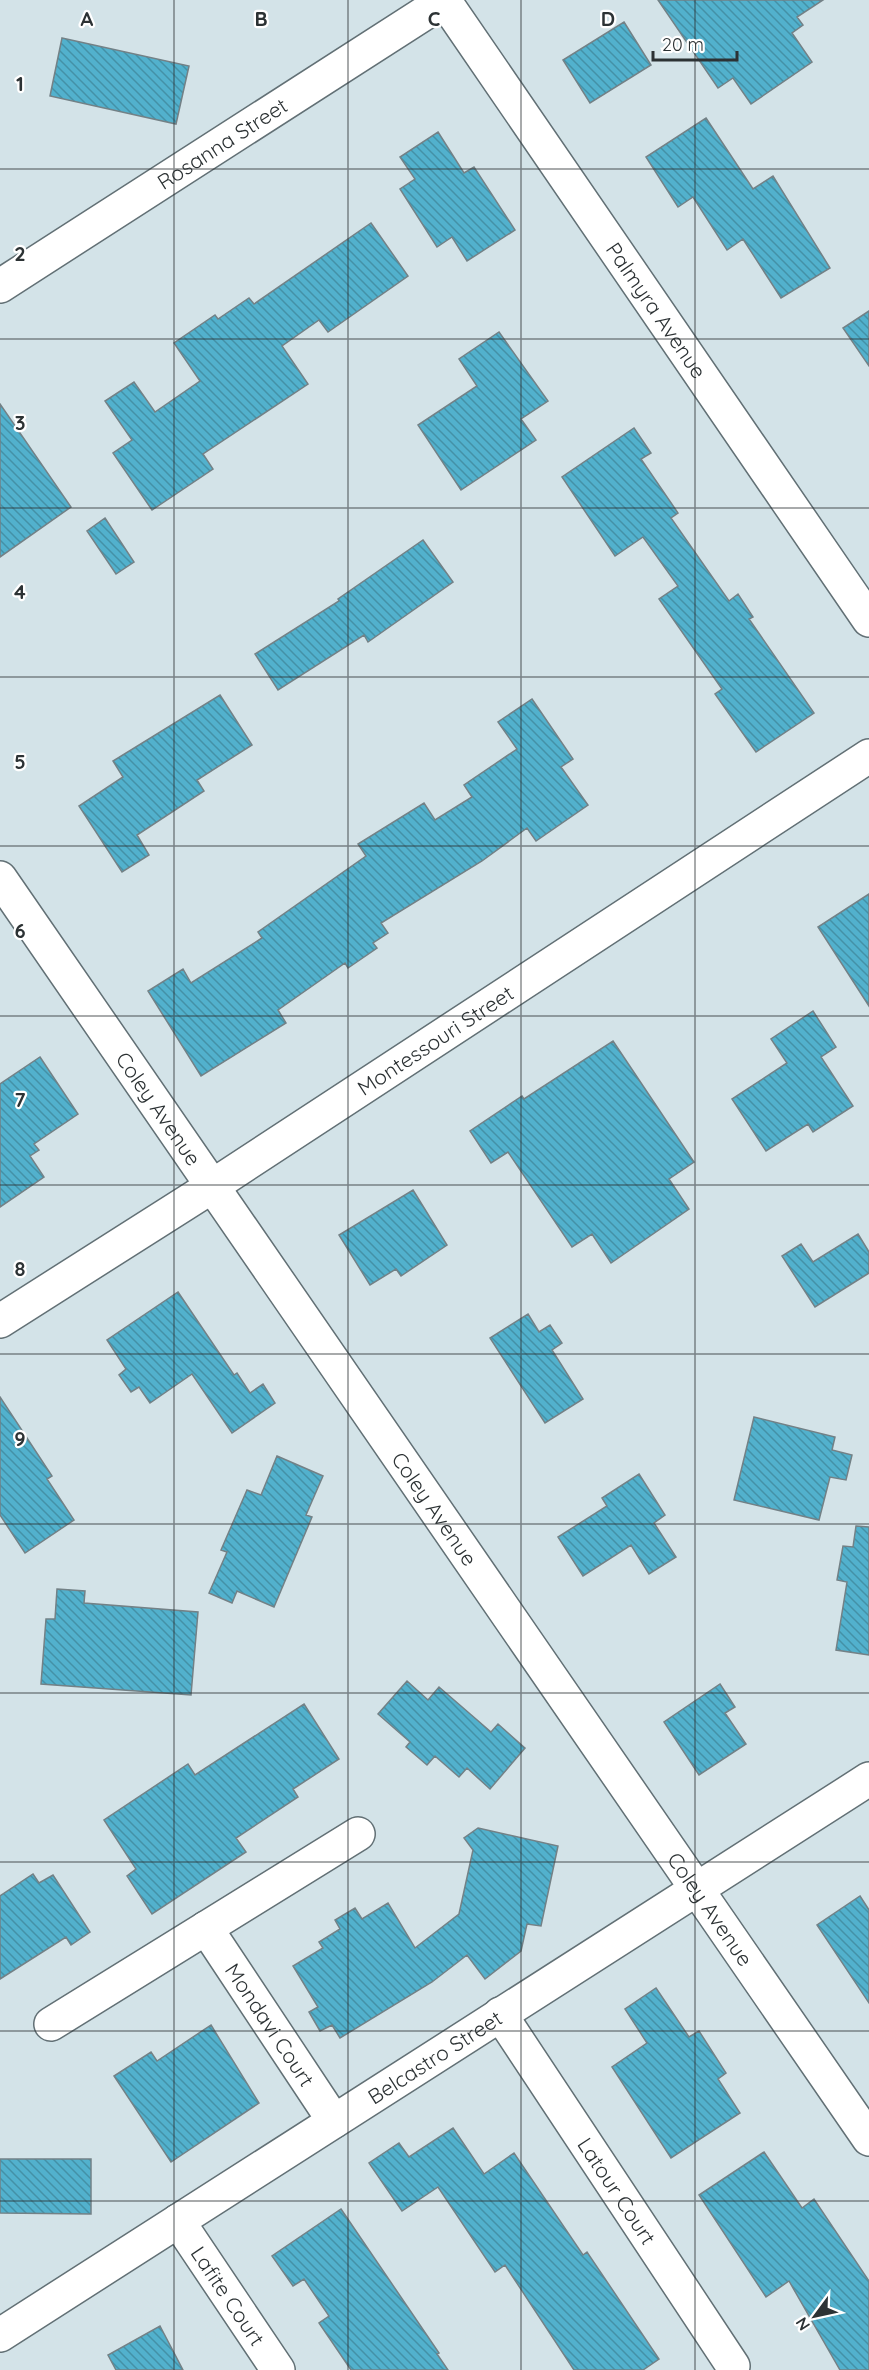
<svg xmlns="http://www.w3.org/2000/svg" width="869" height="2370" font-family="Quicksand,sans-serif">
<style>
.building{fill:url(#building-back-hatch);stroke:#738186;stroke-width:1.5}
.lines{fill:none;stroke-linecap:round;stroke-linejoin:round}
.minor-casing{stroke:#627075;stroke-width:36}
.minor{stroke:#fff;stroke-width:33}
.grid{fill:none;stroke:#2c3234;stroke-width:1.5;stroke-opacity:0.55}
.labels{text-anchor:middle;dominant-baseline:central;stroke-width:4.5;stroke-linejoin:round;paint-order:stroke}
.street-label{font-size:21px;fill:#2c3234;stroke:#fff}
.grid-label{font-size:20px;text-anchor:middle;font-weight:bold;fill:#2c3234;stroke:#fff;stroke-width:4.5;stroke-linejoin:round;paint-order:stroke}
</style>
<defs>
<pattern id="building-back-hatch" width="6" height="6" patternUnits="userSpaceOnUse" patternTransform="scale(1.5)"><rect width="6" height="6" fill="#52b1cd"/><path d="M-1 5l2 2M0 0l6 6M5-1l2 2" fill="none" stroke="#4491a7"/></pattern>
</defs>
<rect width="100%" height="100%" fill="#d3e3e8"/>
<path class="building" d="M 658,0 L 823,0 L 797,17 L 803,25 L 792,33 L 812,62 L 751,104 L 733,78 L 718,88 Z
M 624,22 L 651,65 L 590,103 L 563,60 Z
M 62,38 L 189,66 L 176,124 L 50,96 Z
M 706,118 L 753,189 L 773,176 L 830,268 L 781,298 L 743,239 L 727,250 L 693,197 L 678,207 L 646,157 Z
M 438,132 L 464,173 L 474,167 L 515,230 L 467,261 L 452,237 L 437,247 L 400,189 L 415,179 L 400,157 Z
M 371,223 L 408,276 L 328,332 L 319,320 L 282,346 L 308,384 L 203,454 L 213,469 L 152,510 L 113,453 L 132,440 L 105,401 L 134,382 L 155,412 L 200,381 L 174,343 L 215,315 L 218,319 L 249,298 L 254,304 Z
M 869,311 L 869,366 L 843,328 Z
M 499,332 L 548,401 L 521,419 L 536,440 L 461,490 L 418,425 L 477,386 L 459,359 Z
M 0,404 L 71,507 L 0,557 Z
M 634,428 L 651,453 L 641,459 L 678,513 L 671,518 L 729,601 L 738,594 L 753,617 L 749,619 L 814,713 L 756,752 L 715,694 L 722,689 L 659,599 L 678,586 L 643,537 L 615,556 L 562,477 Z
M 105,518 L 134,562 L 116,574 L 87,531 Z
M 423,540 L 453,582 L 368,642 L 364,635 L 278,690 L 255,654 L 339,601 L 338,599 Z
M 220,695 L 252,745 L 197,780 L 204,791 L 137,835 L 149,855 L 122,872 L 79,806 L 123,777 L 113,761 Z
M 532,699 L 573,759 L 561,767 L 588,805 L 536,841 L 527,828 L 482,861 L 381,923 L 388,933 L 373,943 L 377,948 L 348,968 L 345,963 L 278,1010 L 286,1023 L 201,1076 L 148,991 L 183,969 L 191,983 L 262,938 L 258,932 L 366,856 L 358,844 L 424,803 L 435,820 L 472,797 L 464,785 L 517,749 L 498,722 Z
M 869,894 L 869,1006 L 818,927 Z
M 813,1011 L 836,1047 L 821,1057 L 853,1106 L 813,1132 L 808,1124 L 766,1151 L 732,1099 L 787,1063 L 771,1039 Z
M 613,1041 L 694,1162 L 669,1179 L 689,1209 L 611,1263 L 592,1234 L 572,1247 L 508,1152 L 491,1163 L 470,1131 L 522,1096 L 524,1099 Z
M 40,1057 L 78,1114 L 34,1144 L 39,1150 L 30,1156 L 44,1177 L 0,1207 L 0,1084 Z
M 413,1190 L 447,1245 L 401,1276 L 396,1269 L 370,1285 L 339,1235 Z
M 858,1234 L 869,1252 L 869,1273 L 815,1307 L 782,1256 L 801,1244 L 813,1262 Z
M 178,1292 L 234,1375 L 237,1373 L 250,1393 L 263,1384 L 275,1403 L 232,1433 L 192,1374 L 150,1403 L 139,1387 L 131,1392 L 119,1375 L 126,1369 L 107,1340 Z
M 528,1314 L 539,1332 L 550,1325 L 562,1343 L 552,1350 L 583,1399 L 545,1423 L 490,1338 Z
M 0,1397 L 52,1476 L 47,1479 L 74,1520 L 25,1553 L 0,1515 Z
M 754,1417 L 835,1437 L 832,1450 L 852,1455 L 846,1480 L 830,1477 L 819,1520 L 734,1500 Z
M 277,1456 L 323,1476 L 306,1515 L 312,1517 L 274,1607 L 237,1591 L 232,1603 L 209,1593 L 227,1552 L 221,1550 L 247,1490 L 261,1495 Z
M 639,1474 L 665,1515 L 654,1523 L 676,1557 L 649,1574 L 631,1545 L 583,1576 L 558,1537 L 607,1506 L 602,1498 Z
M 856,1526 L 869,1527 L 869,1655 L 836,1650 L 847,1582 L 837,1580 L 843,1546 L 853,1547 Z
M 57,1589 L 85,1591 L 84,1603 L 198,1612 L 191,1695 L 41,1684 L 46,1619 L 55,1619 Z
M 407,1681 L 428,1700 L 439,1687 L 491,1732 L 498,1724 L 525,1748 L 490,1789 L 467,1768 L 459,1777 L 435,1756 L 427,1765 L 406,1747 L 410,1742 L 378,1714 Z
M 720,1684 L 735,1707 L 725,1713 L 746,1744 L 699,1775 L 664,1722 Z
M 304,1704 L 339,1759 L 293,1789 L 298,1797 L 236,1838 L 246,1852 L 152,1914 L 127,1876 L 136,1869 L 104,1820 L 188,1764 L 195,1775 Z
M 478,1828 L 558,1846 L 541,1926 L 527,1924 L 521,1951 L 485,1979 L 467,1955 L 432,1982 L 340,2038 L 332,2025 L 320,2031 L 309,2012 L 318,2007 L 293,1966 L 323,1948 L 319,1942 L 340,1929 L 335,1920 L 355,1908 L 362,1919 L 388,1903 L 415,1948 L 459,1914 L 473,1850 L 464,1838 Z
M 33,1874 L 39,1883 L 53,1875 L 90,1932 L 71,1945 L 66,1937 L 0,1979 L 0,1896 Z
M 860,1896 L 869,1910 L 869,2003 L 817,1925 Z
M 656,1988 L 689,2037 L 699,2031 L 726,2073 L 718,2079 L 740,2113 L 671,2158 L 612,2067 L 647,2043 L 625,2009 Z
M 211,2025 L 259,2103 L 171,2162 L 114,2076 L 151,2052 L 157,2061 Z
M 453,2128 L 484,2174 L 514,2153 L 583,2255 L 587,2252 L 659,2359 L 643,2370 L 574,2370 L 505,2265 L 495,2272 L 438,2187 L 402,2211 L 369,2163 L 399,2143 L 409,2157 Z
M 764,2152 L 802,2208 L 814,2199 L 869,2281 L 869,2370 L 840,2370 L 789,2281 L 766,2297 L 699,2195 Z
M 0,2159 L 91,2159 L 91,2214 L 0,2213 Z
M 341,2209 L 439,2353 L 437,2354 L 448,2370 L 351,2370 L 319,2323 L 329,2316 L 304,2279 L 293,2286 L 272,2256 Z
M 160,2326 L 183,2370 L 116,2370 L 108,2355 Z"/>
<g class="lines">
<defs>
<g id="minor">
<path id="s1" d="M 444,0 L 869,620"/>
<path id="s2" d="M 0,286 L 445,0"/>
<path id="s3" d="M 0,878 L 869,2139"/>
<path id="s4" d="M 0,1321 L 211,1187 L 869,756"/>
<path id="s5" d="M 206,1928 L 334,2121"/>
<path id="s6" d="M 500,2014 L 733,2366"/>
<path d="M 51,2024 L 358,1834"/>
<path id="s7" d="M 178,2221 L 278,2370"/>
<path id="s8" d="M 0,2335 L 869,1779"/>
</g>
</defs>
<use href="#minor" class="minor-casing"/>
<use href="#minor" class="minor"/>
</g>
<path class="grid" d="M 174,0 L 174,2370M 348,0 L 348,2370M 521,0 L 521,2370M 695,0 L 695,2370M 0,169 L 869,169M 0,339 L 869,339M 0,508 L 869,508M 0,677 L 869,677M 0,846 L 869,846M 0,1016 L 869,1016M 0,1185 L 869,1185M 0,1354 L 869,1354M 0,1524 L 869,1524M 0,1693 L 869,1693M 0,1862 L 869,1862M 0,2031 L 869,2031M 0,2201 L 869,2201"/>
<g class="labels">
<g class="street-label">
<text stroke="none"><textPath href="#s2" startOffset="264">Rosanna Street</textPath></text>
<text stroke="none"><textPath href="#s1" startOffset="376">Palmyra Avenue</textPath></text>
<text stroke="none"><textPath href="#s4" startOffset="518">Montessouri Street</textPath></text>
<text stroke="none"><textPath href="#s3" startOffset="280">Coley Avenue</textPath></text>
<text stroke="none"><textPath href="#s3" startOffset="766">Coley Avenue</textPath></text>
<text stroke="none"><textPath href="#s3" startOffset="1252">Coley Avenue</textPath></text>
<text stroke="none"><textPath href="#s5" startOffset="116">Mondavi Court</textPath></text>
<text stroke="none"><textPath href="#s8" startOffset="516">Belcastro Street</textPath></text>
<text stroke="none"><textPath href="#s6" startOffset="212">Latour Court</textPath></text>
<text stroke="none"><textPath href="#s7" startOffset="90">Lafite Court</textPath></text>
</g>
</g>
<g class="grid-label">
<text x="87" y="26">A</text>
<text x="261" y="26">B</text>
<text x="434" y="26">C</text>
<text x="608" y="26">D</text>
<text x="20" y="91">1</text>
<text x="20" y="261">2</text>
<text x="20" y="430">3</text>
<text x="20" y="599">4</text>
<text x="20" y="769">5</text>
<text x="20" y="938">6</text>
<text x="20" y="1107">7</text>
<text x="20" y="1276">8</text>
<text x="20" y="1446">9</text>
</g>
<g transform="translate(815 2316) rotate(237)" stroke="#ffffff" stroke-width="4.5" paint-order="stroke">
<path d="M0-4.5L10 22L0 15L-10 22Z" fill="#2c3234"/>
<text y="-9" font-size="16" font-weight="bold" text-anchor="middle" fill="#2c3234">N</text>
</g>
<path d="M653 51v9h84v-9" fill="none" stroke="#2c3234" stroke-width="3"/>
<text x="662" y="51" font-size="18" fill="#2c3234" stroke="#ffffff" stroke-width="4.5" paint-order="stroke">20 m</text>
</svg>
